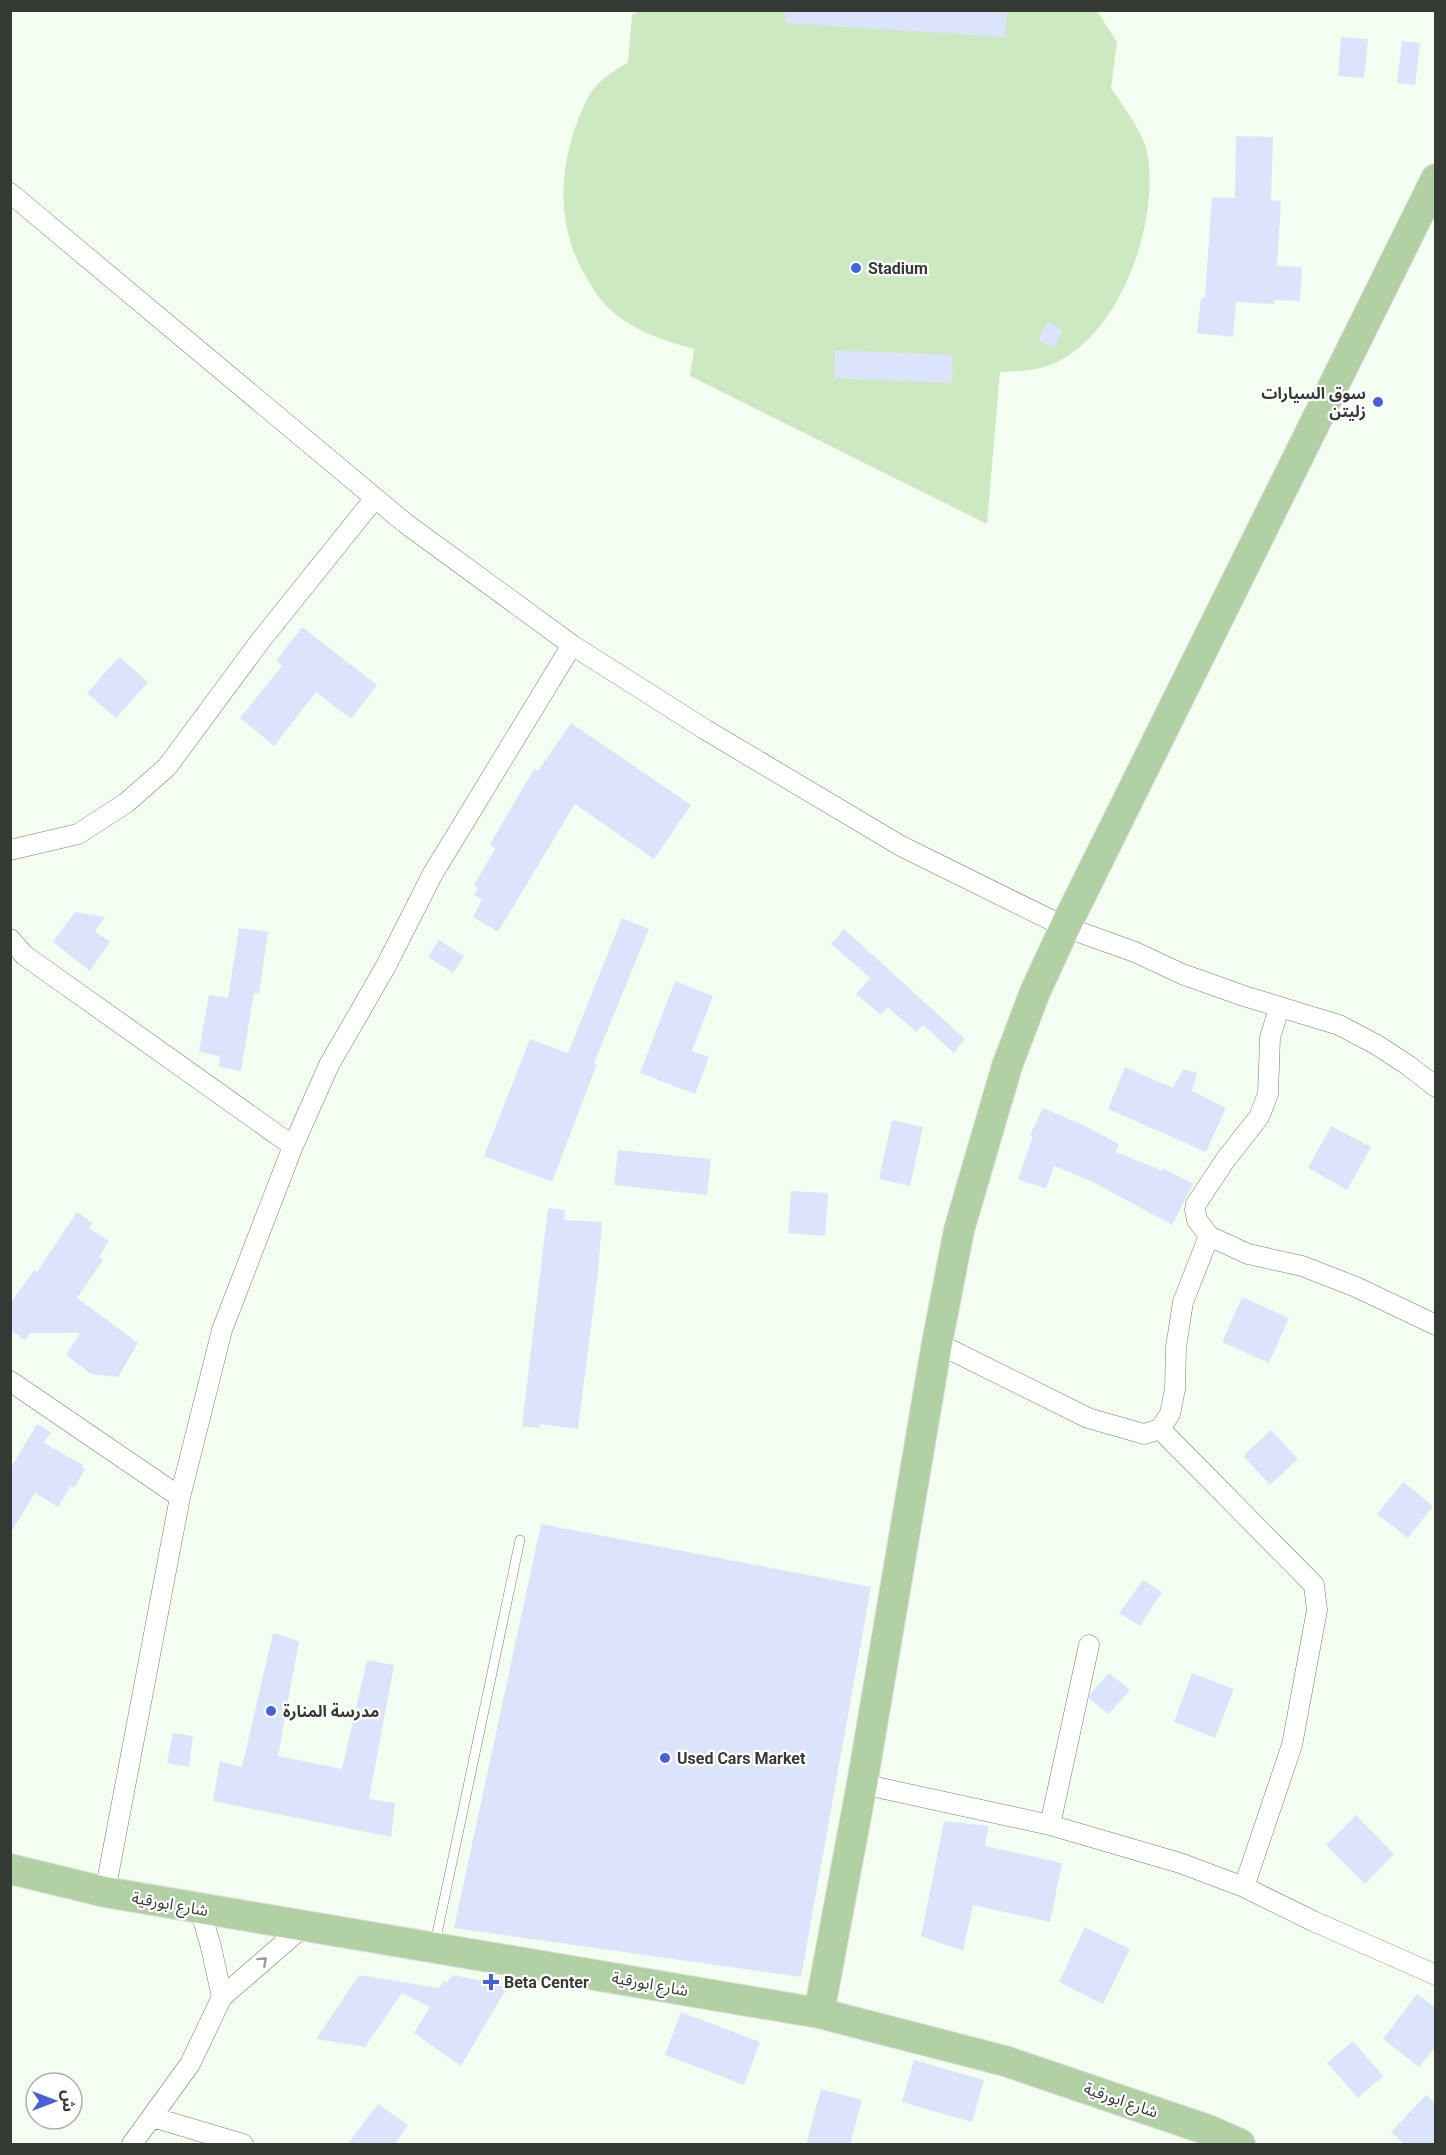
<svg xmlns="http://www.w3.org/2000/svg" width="1446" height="2155" font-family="Roboto,'Noto Sans Arabic',sans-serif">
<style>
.green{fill:#cce9c1}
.building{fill:#dbe4fa}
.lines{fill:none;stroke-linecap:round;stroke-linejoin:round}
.lane-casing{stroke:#767e72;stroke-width:10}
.street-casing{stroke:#767e72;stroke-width:21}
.primary-casing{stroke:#dfdfdf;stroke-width:32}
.lane{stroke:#fff;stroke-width:9}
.street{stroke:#fff;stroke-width:20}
.primary{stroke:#b1d0a3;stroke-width:30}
.oneway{stroke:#9a9c9a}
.poi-dot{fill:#4662d6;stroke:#fff;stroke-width:2}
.labels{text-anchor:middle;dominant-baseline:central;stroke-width:4.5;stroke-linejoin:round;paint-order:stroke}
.poi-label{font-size:16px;font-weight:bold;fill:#363a35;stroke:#fff;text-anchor:start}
.street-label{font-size:16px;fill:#363a35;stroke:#fff}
</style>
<rect width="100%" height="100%" fill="#f4fef0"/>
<path class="green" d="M 639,11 L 1097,11 L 1117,42 L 1111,88 C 1122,104 1143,133 1147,151 C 1160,219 1123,330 1057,362 C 1039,371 1019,371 1000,372 L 987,524 L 690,376 L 694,349 C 661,340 625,328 602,301 C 597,296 593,288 589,282 C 559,234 557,182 575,128 C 580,114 587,95 598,84 C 606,75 618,69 628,62 L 632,15 Z"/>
<path class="building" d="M 785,10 L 1007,10 L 1005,37 L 785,23 Z
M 1341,37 L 1368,39 L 1364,78 L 1338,76 Z
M 1402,41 L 1420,43 L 1415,85 L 1397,83 Z
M 1236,136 L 1273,137 L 1271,200 L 1281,201 L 1277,266 L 1302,267 L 1300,301 L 1275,300 L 1274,304 L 1236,302 L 1233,337 L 1197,333 L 1201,298 L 1205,298 L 1212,197 L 1235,198 Z
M 1047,322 L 1063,330 L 1054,348 L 1038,340 Z
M 835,350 L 953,355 L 952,383 L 834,378 Z
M 302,627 L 377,685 L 351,719 L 316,692 L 274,746 L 240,718 L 282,666 L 276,661 Z
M 119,657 L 148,682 L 116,718 L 87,693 Z
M 571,723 L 691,805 L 654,859 L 575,804 L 498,932 L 473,917 L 482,900 L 474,895 L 478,888 L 474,885 L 495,849 L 490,844 L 534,769 L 538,771 Z
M 75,912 L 105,917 L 95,931 L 110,942 L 90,971 L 53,942 Z
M 622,918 L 649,929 L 594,1063 L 597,1064 L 552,1182 L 484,1156 L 530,1039 L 568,1053 Z
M 239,928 L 268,932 L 259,994 L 254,993 L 241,1071 L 219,1067 L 220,1056 L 199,1052 L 209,995 L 228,998 Z
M 844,929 L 965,1039 L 954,1053 L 923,1025 L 916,1032 L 888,1007 L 881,1015 L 856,994 L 870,978 L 831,944 Z
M 439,940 L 464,956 L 453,973 L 428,957 Z
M 675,981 L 713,996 L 692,1051 L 709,1057 L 695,1094 L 640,1073 Z
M 1125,1067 L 1173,1088 L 1183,1069 L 1197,1073 L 1192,1091 L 1226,1108 L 1206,1152 L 1108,1109 Z
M 1043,1108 L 1081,1124 L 1119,1144 L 1116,1152 L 1163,1171 L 1163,1168 L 1193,1184 L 1172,1225 L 1093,1182 L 1054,1166 L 1046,1189 L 1018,1179 L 1033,1136 L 1030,1135 Z
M 892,1120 L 923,1127 L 910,1186 L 879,1179 Z
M 1331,1126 L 1371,1147 L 1347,1190 L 1308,1168 Z
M 618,1150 L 711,1159 L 707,1195 L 614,1185 Z
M 791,1191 L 828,1193 L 825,1236 L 788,1233 Z
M 548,1208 L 565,1210 L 564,1220 L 602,1222 L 598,1272 L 578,1429 L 540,1424 L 539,1428 L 522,1426 Z
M 77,1212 L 93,1223 L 89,1228 L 109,1241 L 99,1257 L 103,1260 L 77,1298 L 138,1343 L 118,1377 L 91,1374 L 66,1355 L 80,1333 L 30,1333 L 25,1340 L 10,1330 L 10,1304 L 34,1270 L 37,1272 Z
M 1242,1297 L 1289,1318 L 1269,1363 L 1222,1342 Z
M 37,1424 L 51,1432 L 44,1443 L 83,1465 L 82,1467 L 85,1469 L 74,1488 L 71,1486 L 58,1507 L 35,1493 L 10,1534 L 10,1469 Z
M 1271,1430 L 1298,1459 L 1270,1485 L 1243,1456 Z
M 1403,1482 L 1433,1506 L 1408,1538 L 1377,1514 Z
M 541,1524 L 871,1587 L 801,1977 L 454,1928 Z
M 1143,1580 L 1162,1592 L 1140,1626 L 1119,1613 Z
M 273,1633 L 299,1641 L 278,1756 L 342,1769 L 367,1660 L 394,1665 L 369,1799 L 395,1803 L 391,1837 L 213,1801 L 220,1761 L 242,1767 Z
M 1109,1673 L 1130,1690 L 1109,1714 L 1089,1699 L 1091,1693 Z
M 1192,1673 L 1234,1689 L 1215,1738 L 1174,1722 Z
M 173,1733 L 193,1736 L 189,1767 L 167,1763 Z
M 1356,1815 L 1394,1854 L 1365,1884 L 1326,1845 Z
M 944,1821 L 989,1826 L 985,1846 L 1062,1863 L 1050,1922 L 973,1905 L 963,1951 L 921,1936 Z
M 1085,1927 L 1130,1949 L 1103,2004 L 1059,1982 Z
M 359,1975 L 439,1988 L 444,1981 L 447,1982 L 453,1975 L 508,1986 L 461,2066 L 414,2033 L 430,2007 L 402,1993 L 365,2047 L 316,2039 Z
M 1417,1994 L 1436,2008 L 1436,2046 L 1419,2067 L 1383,2039 Z
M 681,2012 L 760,2042 L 744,2085 L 665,2055 Z
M 1353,2041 L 1383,2076 L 1358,2098 L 1327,2063 Z
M 914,2060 L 984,2080 L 972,2122 L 902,2102 Z
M 821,2089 L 862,2100 L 850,2145 L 806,2145 Z
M 1426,2095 L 1436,2104 L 1436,2145 L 1405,2145 L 1391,2132 Z
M 378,2104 L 408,2125 L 394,2145 L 347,2145 Z"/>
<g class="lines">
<defs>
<path id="lane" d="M 435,1943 L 520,1540"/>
<path id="street" d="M 10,193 L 405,523 L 572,645 L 706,730 L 901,846 L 1065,927 L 1135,952 L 1182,974 L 1244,996 L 1339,1025 L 1377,1045 L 1409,1066 L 1436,1087
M 10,850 L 78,834 L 126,803 L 167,767 L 261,640 L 375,498
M 10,939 L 24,955 L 293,1146
M 1279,1008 L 1270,1038 L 1268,1094 L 1259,1117 L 1226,1159 L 1196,1204 L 1195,1210 L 1197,1220 L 1209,1236 L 1248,1254 L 1302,1266 L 1356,1287 L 1436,1325
M 937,1343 L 1088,1418 L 1144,1434 L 1160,1429 L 1170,1414 L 1175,1389 L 1176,1347 L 1183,1302 L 1209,1236
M 10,1381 L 180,1497
M 1160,1429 L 1314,1585 L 1317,1610 L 1292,1745 L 1244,1887
M 862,1784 L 1050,1825 L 1180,1863 L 1244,1887 L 1313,1921 L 1436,1975
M 1050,1825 L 1089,1645
M 105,1892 L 180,1497 L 222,1330 L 293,1146 L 329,1065 L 386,966 L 432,875 L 572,645
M 200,1909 L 211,1947 L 222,1997
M 152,2117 L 243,2144
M 132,2144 L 190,2064 L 222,1997 L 305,1925"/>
<path id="primary" d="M 10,1869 L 105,1892 L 819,2013 L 1005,2061 L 1208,2130 L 1240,2144
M 819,2013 L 862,1784 L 937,1343 L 959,1230 L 1007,1066 L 1035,992 L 1065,927 L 1436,179"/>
</defs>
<use href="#lane" class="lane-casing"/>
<use href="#street" class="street-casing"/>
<use href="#primary" class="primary-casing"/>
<use href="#lane" class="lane"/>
<use href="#street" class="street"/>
<use href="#primary" class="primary"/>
</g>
<defs><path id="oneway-chevron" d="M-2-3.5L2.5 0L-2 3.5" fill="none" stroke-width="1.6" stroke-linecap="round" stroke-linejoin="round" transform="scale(1.5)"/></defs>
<use class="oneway" href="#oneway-chevron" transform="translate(263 1961) rotate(-42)"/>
<g class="poi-dot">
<circle cx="856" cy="268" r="6"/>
<circle cx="1378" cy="402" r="6"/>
<circle cx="271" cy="1711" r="6"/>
<circle cx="665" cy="1758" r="6"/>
<path d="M488 1973h6v6h6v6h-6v6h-6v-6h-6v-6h6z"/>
</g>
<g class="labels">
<g class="poi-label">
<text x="868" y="268">Stadium</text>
<text x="1366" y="393" text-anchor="end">سوق السيارات<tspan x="1366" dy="18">زليتن</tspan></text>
<text x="283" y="1711">مدرسة المنارة</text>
<text x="677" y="1758">Used Cars Market</text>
<text x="504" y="1982">Beta Center</text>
</g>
<g class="street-label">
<text transform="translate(170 1904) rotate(10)">شارع ابورقية</text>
<text transform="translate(650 1984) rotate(10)">شارع ابورقية</text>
<text transform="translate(1121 2100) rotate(19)">شارع ابورقية</text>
</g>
</g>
<rect width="1446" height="2155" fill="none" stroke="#363a35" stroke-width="24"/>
<g transform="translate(54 2101) rotate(90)"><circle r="28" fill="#ffffff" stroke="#afb0ae" stroke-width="1.5"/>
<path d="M0-4.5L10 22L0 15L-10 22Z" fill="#4662d6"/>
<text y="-9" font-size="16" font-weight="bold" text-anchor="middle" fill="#363a35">ش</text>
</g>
</svg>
